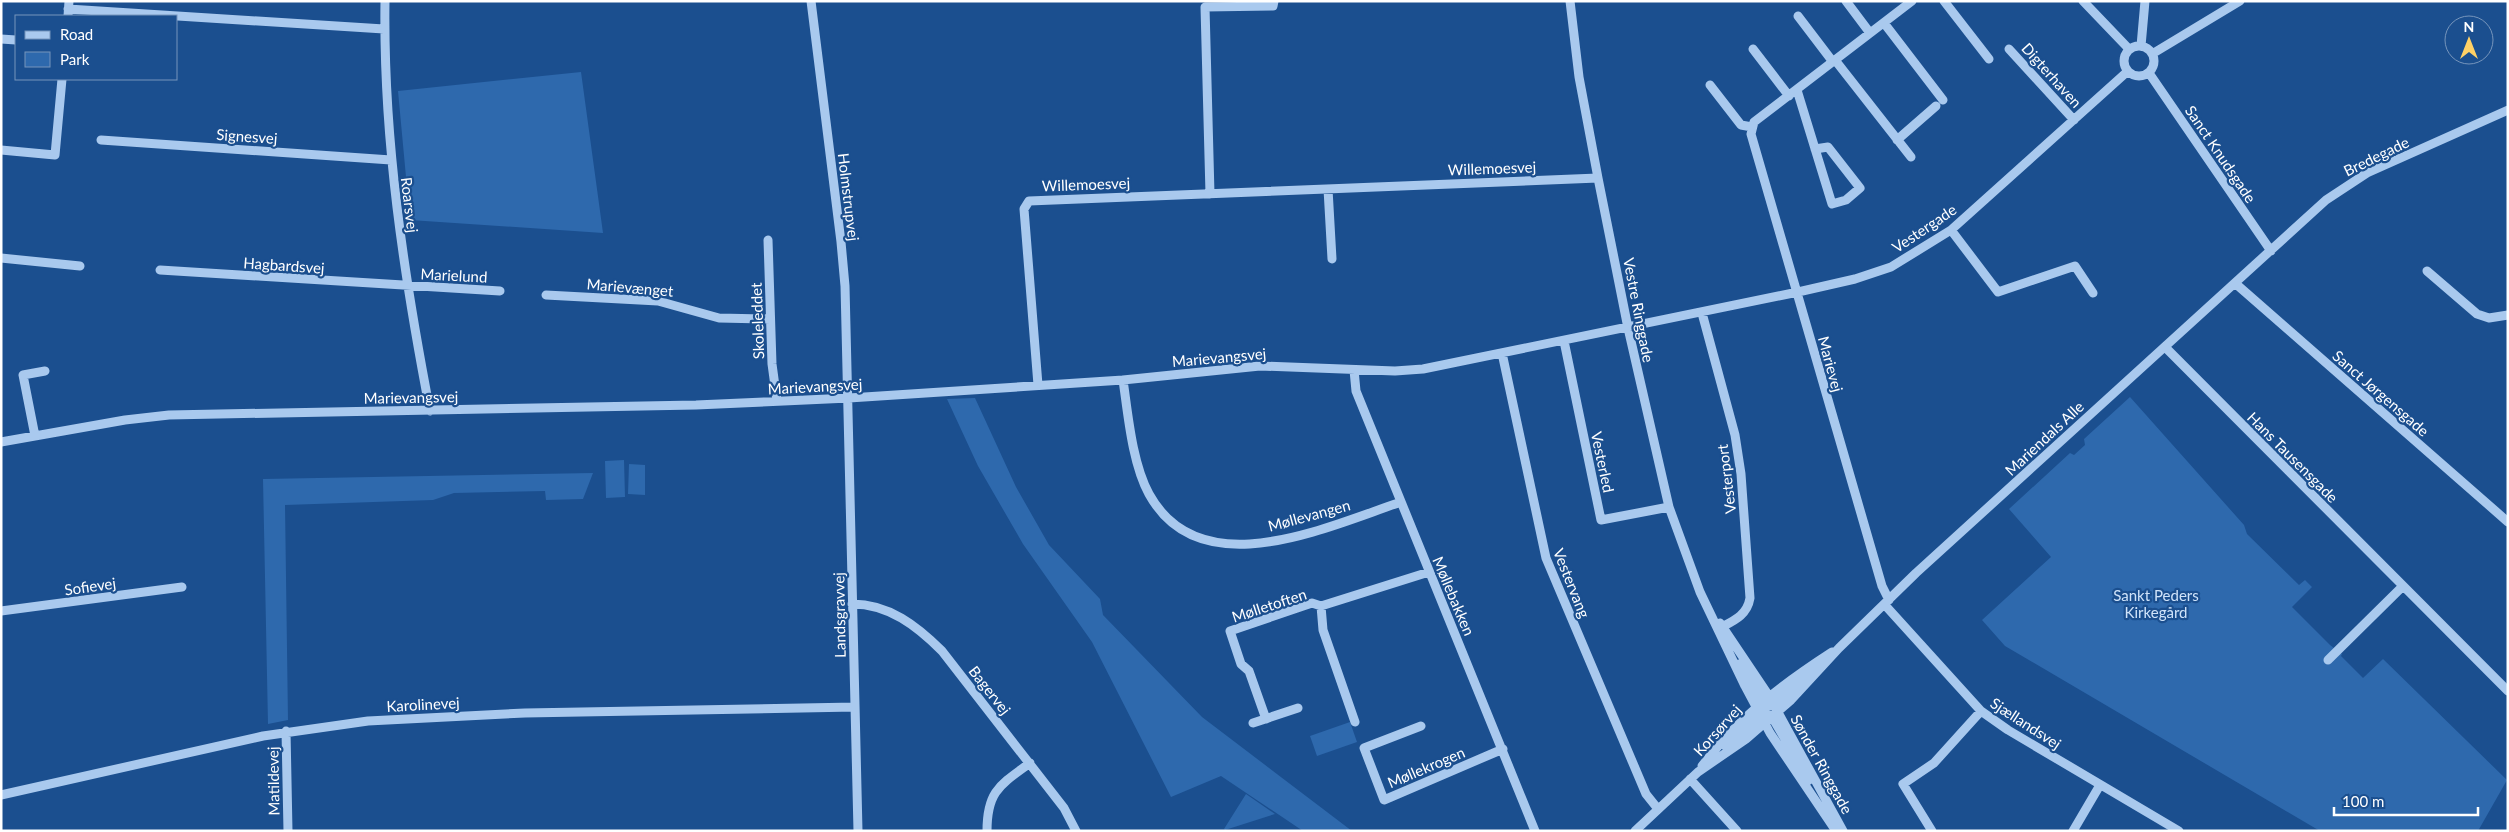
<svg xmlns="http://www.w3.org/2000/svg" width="2509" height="832" font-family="Lato,sans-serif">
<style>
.green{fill:#2e69ad}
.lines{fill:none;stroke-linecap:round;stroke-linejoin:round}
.minor{stroke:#a9c9ee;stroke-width:9}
.labels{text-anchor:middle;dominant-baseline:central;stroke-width:4.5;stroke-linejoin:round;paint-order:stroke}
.street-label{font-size:15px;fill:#fff;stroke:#1b4f8f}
.park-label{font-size:15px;fill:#cfe3fa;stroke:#1b4f8f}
</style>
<rect width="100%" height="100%" fill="#1b4f8f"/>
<path class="green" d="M 581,72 L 603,233 L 410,220 L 398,91 Z
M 2130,397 L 2244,525 L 2247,534 L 2299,585 L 2305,580 L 2312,587 L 2292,607 L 2330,645 L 2342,654 L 2341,656 L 2363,678 L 2383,659 L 2507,780 L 2478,831 L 2320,831 L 2005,646 L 1982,620 L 2051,557 L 2009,509 L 2070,453 L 2074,455 L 2085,445 L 2084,439 Z
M 975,398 L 1016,487 L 1049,545 L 1100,599 L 1103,615 L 1202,717 L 1352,831 L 1303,831 L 1221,776 L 1171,797 L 1092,642 L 1023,544 L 978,466 L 947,399 Z
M 624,460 L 625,497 L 606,498 L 605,461 Z
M 629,464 L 645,465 L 645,495 L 628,494 Z
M 593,473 L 583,499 L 546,500 L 545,491 L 454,493 L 433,500 L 285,505 L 288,720 L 268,724 L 263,479 Z
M 1350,722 L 1357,742 L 1317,756 L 1310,736 Z
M 1246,794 L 1275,814 L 1225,830 L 1224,829 Z"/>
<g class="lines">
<path class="minor" d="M 385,1 C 383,139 404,276 430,411
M 811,1 L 841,242 L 845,286 L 858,831
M 1570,1 L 1579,77 L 1598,178 L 1628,328 L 1669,507 L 1700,592 L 1745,686 L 1770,733 L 1836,831
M 1846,1 L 1870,33
M 1944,1 L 1989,59
M 2083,1 L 2129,49
M 68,9 L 384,29
M 68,16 L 69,1
M 1798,16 L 1833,62
M 1884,23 L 1943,100
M 1,39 L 16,40
M2124 61a15 15 0 1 1 30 0a15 15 0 1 1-30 0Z
M 2141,46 L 2145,1
M 1753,49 L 1789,96
M 2009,49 L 2074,120
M 2152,54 L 2240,1
M 1835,60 L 1911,157
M 2149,73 L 2271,251
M 1710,85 L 1741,125 L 1752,127
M 1797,90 L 1832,204 L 1846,200 L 1860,188 L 1828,147 L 1815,149
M 101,140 L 391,160
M 1897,140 L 1936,106
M 1,150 L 55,155 L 62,79
M 1328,189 L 1332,259
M 1210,194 L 1205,7 L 1273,6 L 1274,1
M 1951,230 L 1998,292 L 2075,266 L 2093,293
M 768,240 L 772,364 L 777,401
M 1,258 L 80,266
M 160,270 L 500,291
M 2427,271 L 2477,314 L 2489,318 L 2508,315
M 2236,284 L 2508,522
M 546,295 L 658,301 L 719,318 L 770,319
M 1702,313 L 1735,435 L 1741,474 L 1750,598 C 1747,616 1733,621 1718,629
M 1564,341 L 1601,520 L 1669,507
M 2165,347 L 2508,691
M 1502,353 L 1546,558 L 1646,794 L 1658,809
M 1354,370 L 1356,391 L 1535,831
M 1123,380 C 1128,414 1132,463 1149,494 C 1200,587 1326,527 1401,502
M 1038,385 L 1024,209 L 1029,201 L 1598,178
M 35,436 L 23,375 L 45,371
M 1,442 L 125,420 L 169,415 L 696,405 L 849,398 L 1123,380 L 1260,366 L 1395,371 L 1423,369 L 1798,292 L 1855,279 L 1891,267 L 1951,230 L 2128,71
M 1889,600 L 1882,586 L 1751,134 L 1754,122 L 1912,1
M 852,604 C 889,604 917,626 942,651 L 1064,808 L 1076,831
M 1884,604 L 1981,711 L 2008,730 L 2179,831
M 1321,606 L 1429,572
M 1,611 L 182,587
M 1720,623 L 1769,696 L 1843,831
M 2328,660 L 2403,586
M 1739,664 L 1766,706
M 1771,706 L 1812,671
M 1757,708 L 1772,717 L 1809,780
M 1266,719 L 1249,671 L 1241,664 L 1230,631 L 1312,603 L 1321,606 L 1323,630 L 1355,722
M 1253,723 L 1298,708
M 1421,726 L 1364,748 L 1384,800 L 1503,749
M 286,731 L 288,831
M 1726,747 L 1764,712
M 1702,766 C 1739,717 1781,685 1832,652
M 1690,779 L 1737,831
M 1,795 L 263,736 L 368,721 L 525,713 L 855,707
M 987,831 C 987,791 1000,785 1030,763
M 1635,831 L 1698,772 L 1746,739 L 1791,700 L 1839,648 L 1916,573 L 2326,200 L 2367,173 L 2508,110
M 1932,831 L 1903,784 L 1934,763 L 1981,711
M 2073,831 L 2100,785"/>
</g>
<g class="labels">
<g class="street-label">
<text transform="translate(2052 75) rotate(48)">Digterhaven</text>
<text transform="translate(247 136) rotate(4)">Signesvej</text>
<text transform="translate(2221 154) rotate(56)">Sanct Knudsgade</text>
<text transform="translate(2376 156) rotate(-26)">Bredegade</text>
<text transform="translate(1492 168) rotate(-2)">Willemoesvej</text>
<text transform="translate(1086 184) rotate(-2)">Willemoesvej</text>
<text transform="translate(849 197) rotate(83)">Holmstrupvej</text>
<text transform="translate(410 205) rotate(83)">Roarsvej</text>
<text transform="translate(1924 228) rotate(-34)">Vestergade</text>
<text transform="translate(284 265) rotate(4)">Hagbardsvej</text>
<text transform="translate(454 275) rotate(3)">Marielund</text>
<text transform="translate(630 287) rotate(5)">Marievænget</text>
<text transform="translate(1639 310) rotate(79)">Vestre Ringgade</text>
<text transform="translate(757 321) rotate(-92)">Skoleleddet</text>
<text transform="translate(1219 357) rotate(-5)">Marievangsvej</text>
<text transform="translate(1831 364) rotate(75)">Marievej</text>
<text transform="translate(815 386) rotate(-3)">Marievangsvej</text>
<text transform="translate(2381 393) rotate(41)">Sanct Jørgensgade</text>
<text transform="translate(411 397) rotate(-1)">Marievangsvej</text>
<text transform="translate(2044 438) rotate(-43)">Mariendals Alle</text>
<text transform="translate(2293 457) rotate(45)">Hans Tausensgade</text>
<text transform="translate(1603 462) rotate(78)">Vesterled</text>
<text transform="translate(1726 479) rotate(-97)">Vesterport</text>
<text transform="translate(1309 515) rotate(-15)">Møllevangen</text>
<text transform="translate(1572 583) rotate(68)">Vestervang</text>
<text transform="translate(90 586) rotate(-8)">Sofievej</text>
<text transform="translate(1454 596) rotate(67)">Møllebakken</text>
<text transform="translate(1269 605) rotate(-18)">Mølletoften</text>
<text transform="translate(839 615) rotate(-91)">Landsgravvej</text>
<text transform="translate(990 690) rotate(52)">Bagervej</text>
<text transform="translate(423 704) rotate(-3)">Karolinevej</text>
<text transform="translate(2026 723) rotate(33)">Sjællandsvej</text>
<text transform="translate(1717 730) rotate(-48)">Korsørvej</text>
<text transform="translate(1822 764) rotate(61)">Sønder Ringgade</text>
<text transform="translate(1426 767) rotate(-23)">Møllekrogen</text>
<text transform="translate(273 781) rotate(-91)">Matildevej</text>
</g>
<g class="park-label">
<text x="2156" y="595">Sankt Peders<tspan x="2156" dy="17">Kirkegård</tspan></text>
</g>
</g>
<rect width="2509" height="832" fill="none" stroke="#ffffff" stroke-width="5"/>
<rect x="15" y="15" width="162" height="65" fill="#1b4f8f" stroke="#7695bc"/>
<rect x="25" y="31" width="25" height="8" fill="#a9c9ee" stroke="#7695bc"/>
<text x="60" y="40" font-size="15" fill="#ffffff">Road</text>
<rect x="25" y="52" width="25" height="15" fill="#2e69ad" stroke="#7695bc"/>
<text x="60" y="65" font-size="15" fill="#ffffff">Park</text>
<g transform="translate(2469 40)"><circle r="24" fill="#1b4f8f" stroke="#7695bc"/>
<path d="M0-4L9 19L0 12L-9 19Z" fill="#ffd166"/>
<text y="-8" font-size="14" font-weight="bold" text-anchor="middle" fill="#ffffff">N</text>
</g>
<path d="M2334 807v8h144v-8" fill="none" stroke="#ffffff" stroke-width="2.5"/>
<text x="2342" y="807" font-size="15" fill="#ffffff" stroke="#1b4f8f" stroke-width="4" paint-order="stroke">100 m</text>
</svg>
